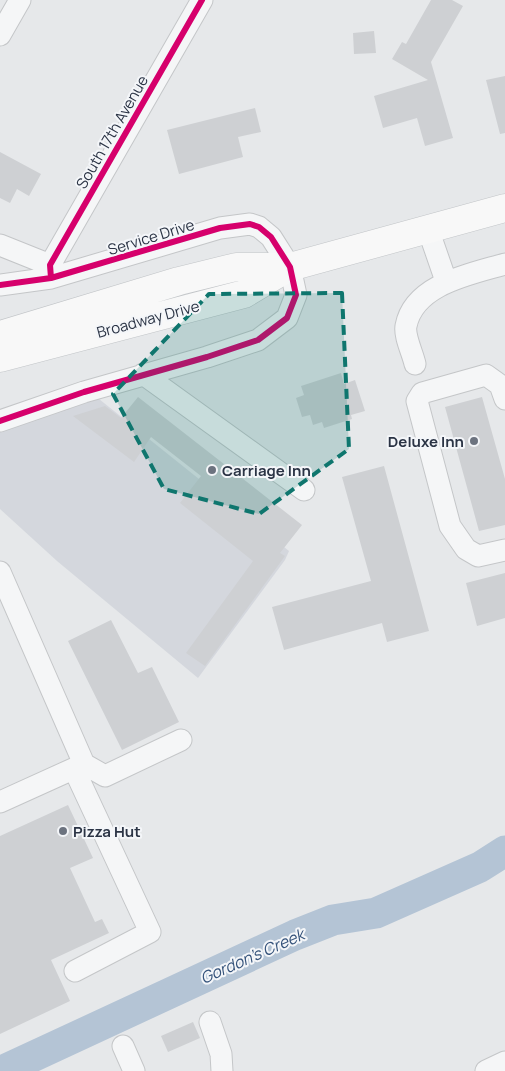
<svg xmlns="http://www.w3.org/2000/svg" width="505" height="1071" font-family="Manrope,sans-serif">
<style>
.built{fill:#d4d7dd}
.lines{fill:none;stroke-linecap:round;stroke-linejoin:round}
.river{stroke:#b4c4d5;stroke-width:31}
.building{fill:#ced0d3}
.minor-casing{stroke:#c4c6c8;stroke-width:23}
.major-casing{stroke:#c2c5c8;stroke-width:29}
.minor{stroke:#f5f6f7;stroke-width:21}
.major{stroke:#f8f8f8;stroke-width:28}
.cycleway-casing{stroke:#f4f6f9;stroke-width:9}
.cycleway{stroke:#d6006c;stroke-width:6}
.marked{fill:#0f766e;fill-opacity:0.2;stroke:#0f766e;stroke-width:4;stroke-dasharray:10 6;stroke-linejoin:round}
.poi-dot{fill:#6c737f;stroke:#f4f6f9;stroke-width:2}
.labels{text-anchor:middle;dominant-baseline:central;stroke-width:4;stroke-linejoin:round;paint-order:stroke}
.street-label{font-size:15px;fill:#2b3445;stroke:#f4f6f9}
.poi-label{font-size:15px;font-weight:bold;fill:#2b3445;stroke:#f4f6f9;text-anchor:start}
.water-label{font-size:16px;font-style:italic;fill:#34527a;stroke:#f4f6f9}
</style>
<rect width="100%" height="100%" fill="#e6e8ea"/>
<path class="built" d="M 99,399 L 289,551 L 285,560 L 198,678 L 57,561 L 0,509 L 0,431 L 20,422 Z"/>
<g class="lines">
<path class="river" d="M 2,1071 L 295,935 L 333,920 L 376,913 L 480,867 L 505,851"/>
</g>
<path class="building" d="M 431,0 L 452,0 L 463,6 L 431,62 L 453,138 L 425,146 L 417,118 L 383,128 L 374,96 L 428,80 L 392,59 L 402,42 L 406,44 Z
M 374,31 L 376,53 L 354,54 L 353,33 Z
M 505,76 L 505,133 L 500,134 L 486,80 Z
M 255,108 L 261,132 L 238,137 L 243,157 L 179,174 L 167,130 Z
M 0,152 L 41,174 L 29,196 L 17,189 L 10,203 L 0,198 Z
M 341,373 L 344,384 L 355,380 L 365,411 L 351,415 L 352,419 L 324,428 L 322,422 L 313,425 L 310,415 L 302,417 L 296,398 L 304,395 L 301,386 Z
M 138,397 L 302,525 L 280,553 L 285,556 L 205,666 L 186,653 L 253,561 L 180,503 L 201,476 L 151,437 L 134,462 L 73,416 L 105,406 L 121,418 Z
M 482,397 L 505,479 L 505,525 L 479,531 L 445,407 Z
M 384,466 L 429,631 L 387,642 L 382,623 L 284,650 L 272,607 L 371,581 L 342,477 Z
M 505,573 L 505,618 L 477,626 L 466,583 Z
M 111,620 L 138,673 L 152,667 L 179,722 L 122,750 L 68,641 Z
M 68,805 L 93,858 L 70,868 L 95,922 L 102,919 L 109,933 L 51,960 L 70,1001 L 0,1034 L 0,836 Z
M 193,1022 L 200,1038 L 168,1052 L 161,1036 Z"/>
<g class="lines">
<defs>
<path id="minor" d="M 0,35 L 20,0
M 428,229 L 446,281
M 0,245 L 50,265
M 51,278 L 50,265 L 202,0
M 0,285 L 51,278 L 220,228 L 250,224 L 259,227 L 271,237 L 290,267 L 296,295 L 287,318 L 258,340 L 207,357 L 84,392 L 0,421
M 415,364 C 413,354 404,336 406,326 C 414,284 471,274 505,264
M 143,374 L 304,490
M 505,399 L 500,385 L 486,375 L 422,393 L 417,401 L 450,526 L 466,549 L 478,556 L 505,550
M 0,572 L 84,764 L 105,776 L 181,740
M 74,769 L 150,932 L 75,971
M 0,802 L 84,764
M 210,1022 L 221,1054 L 222,1071
M 123,1046 L 134,1071
M 486,1071 L 505,1062"/>
<path id="major" d="M 0,335 L 179,281 L 236,267 L 290,267 L 505,208
M 0,358 L 244,294 L 289,267"/>
</defs>
<use href="#minor" class="minor-casing"/>
<use href="#major" class="major-casing"/>
<use href="#minor" class="minor"/>
<use href="#major" class="major"/>
<defs>
<path id="cycleway" d="M 51,278 L 50,265 L 202,0
M 0,285 L 51,278 L 220,228 L 250,224 L 259,227 L 271,237 L 290,267 L 296,295 L 287,318 L 258,340 L 207,357 L 84,392 L 0,421"/>
</defs>
<use href="#cycleway" class="cycleway-casing"/>
<use href="#cycleway" class="cycleway"/>
</g>
<path class="marked" d="M 342,293 L 349,449 L 259,514 L 164,489 L 113,394 L 209,294 Z"/>
<g class="poi-dot">
<circle cx="474" cy="441" r="5"/>
<circle cx="212" cy="470" r="5"/>
<circle cx="63" cy="831" r="5"/>
</g>
<g class="labels">
<g class="street-label">
<text transform="translate(112 132) rotate(-60)">South 17th Avenue</text>
<text transform="translate(151 237) rotate(-17)">Service Drive</text>
<text transform="translate(148 319) rotate(-15)">Broadway Drive</text>
</g>
<g class="poi-label">
<text x="464" y="441" text-anchor="end">Deluxe Inn</text>
<text x="222" y="470">Carriage Inn</text>
<text x="73" y="831">Pizza Hut</text>
</g>
<g class="water-label">
<text transform="translate(252 956) rotate(-24)">Gordon's Creek</text>
</g>
</g>
</svg>
